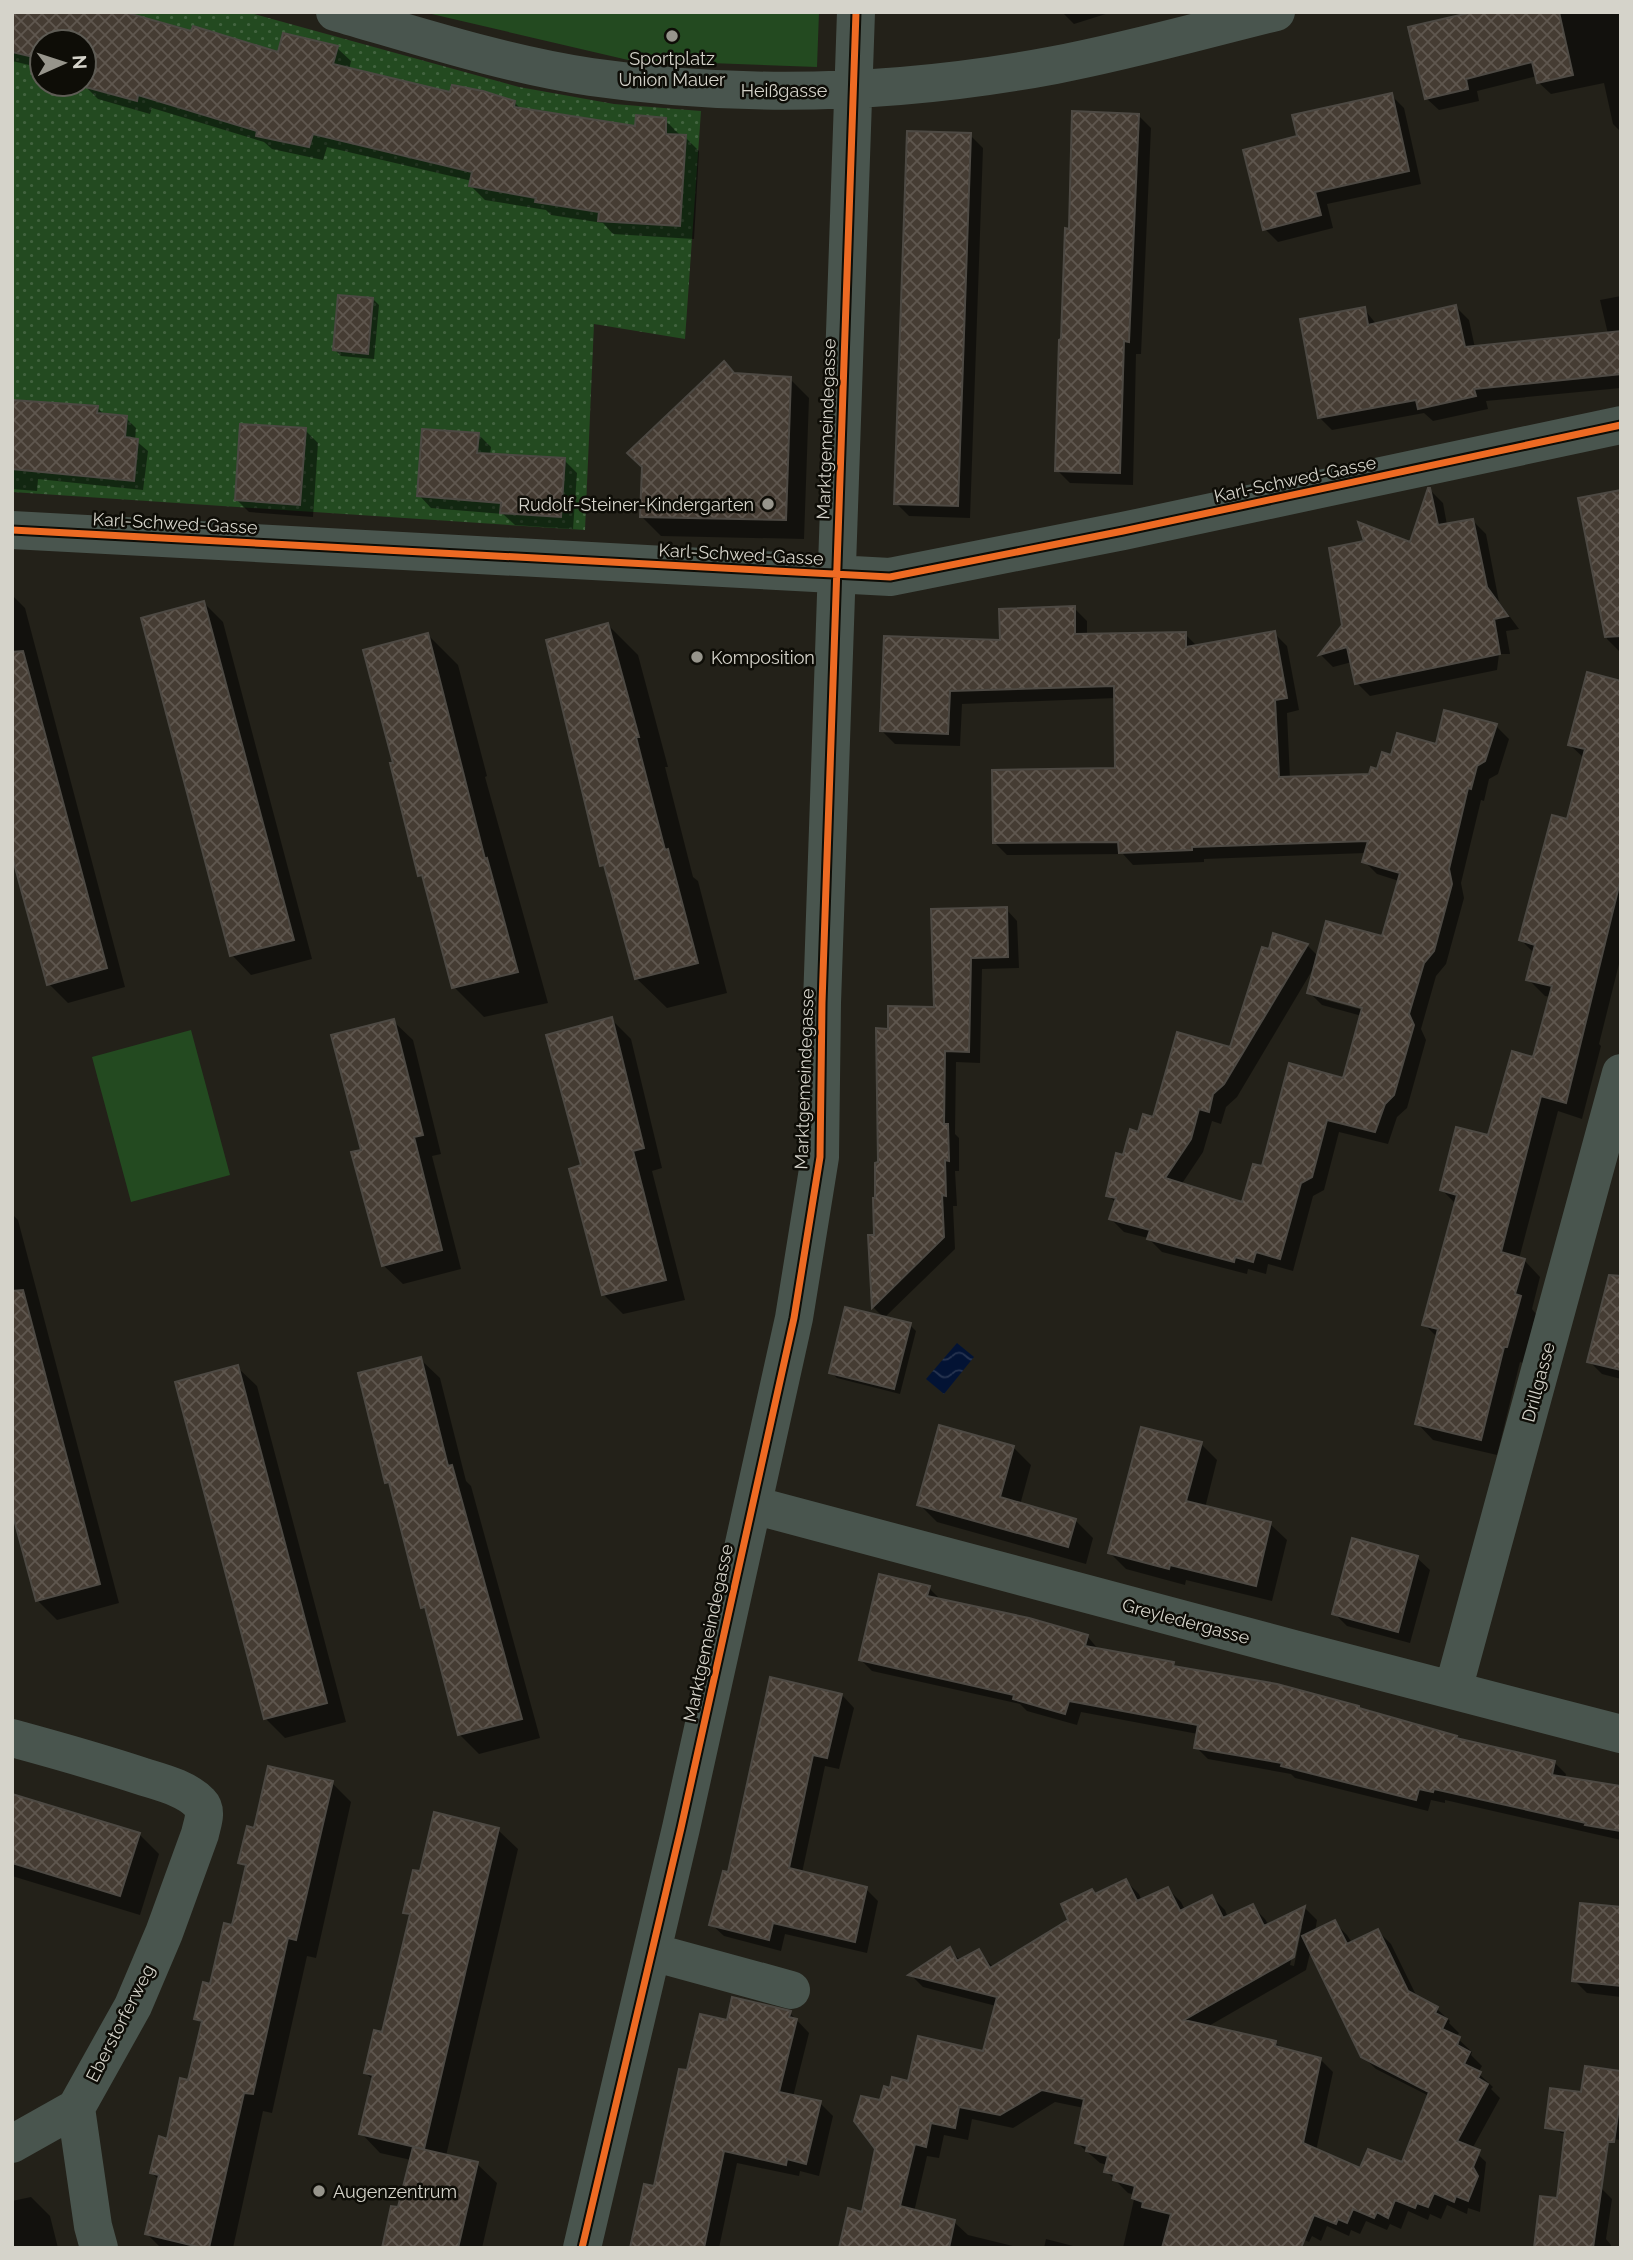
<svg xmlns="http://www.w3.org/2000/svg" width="1633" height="2260" font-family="Raleway,sans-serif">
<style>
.park{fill:#234a20}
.garden{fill:url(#garden-dots);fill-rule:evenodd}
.water{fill:url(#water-waves)}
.shadow{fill:#0007;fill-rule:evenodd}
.building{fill:url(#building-cross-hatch);stroke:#4d4943;stroke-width:2}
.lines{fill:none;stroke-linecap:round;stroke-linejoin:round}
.minor{stroke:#49554e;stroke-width:38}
.cycleway-casing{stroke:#0e0d07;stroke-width:11}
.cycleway{stroke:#ed6a23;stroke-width:7}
.poi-dot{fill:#97958c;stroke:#0e0d07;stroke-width:2.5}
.labels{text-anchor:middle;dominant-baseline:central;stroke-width:5;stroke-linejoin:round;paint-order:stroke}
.poi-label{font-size:18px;fill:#d5d3ca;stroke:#0e0d07;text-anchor:start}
.street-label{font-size:18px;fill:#d5d3ca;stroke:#0e0d07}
</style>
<defs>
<pattern id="garden-dots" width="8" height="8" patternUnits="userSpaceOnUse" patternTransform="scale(1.75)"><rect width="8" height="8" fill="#234a20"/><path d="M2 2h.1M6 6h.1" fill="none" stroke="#42633f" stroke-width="1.8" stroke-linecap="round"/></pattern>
<pattern id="water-waves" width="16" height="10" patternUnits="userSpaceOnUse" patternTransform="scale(1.75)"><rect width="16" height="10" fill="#031334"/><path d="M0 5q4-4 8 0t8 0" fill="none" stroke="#273450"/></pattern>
<pattern id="building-cross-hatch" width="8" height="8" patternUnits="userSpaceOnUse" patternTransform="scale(1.75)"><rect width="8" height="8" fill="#453c33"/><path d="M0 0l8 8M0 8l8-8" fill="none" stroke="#5f574f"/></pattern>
</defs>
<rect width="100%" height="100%" fill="#232119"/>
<path class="park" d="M 423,12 L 819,12 L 817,67 L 628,60 Z
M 191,1030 L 230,1175 L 131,1202 L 92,1057 Z"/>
<path class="garden" d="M 12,12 L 247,12 L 519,87 L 614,104 L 701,111 L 685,339 L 594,324 L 585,530 L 12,492 ZM 42,42 L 84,42 L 84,84 L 42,84 Z"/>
<path class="water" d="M 957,1343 L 974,1357 L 944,1394 L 926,1379 Z"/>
<path class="shadow" d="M 12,12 L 279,54 L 337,48 L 351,61 L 349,70 L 452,94 L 515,103 L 522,110 L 636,128 L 665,120 L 679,134 L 679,137 L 685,137 L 699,151 L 694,239 L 613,234 L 603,223 L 551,215 L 546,210 L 485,200 L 471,186 L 472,181 L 327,147 L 323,160 L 272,149 L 264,142 L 152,108 L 150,114 L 98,99 L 84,85 L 86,78 L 84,78 L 84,42 L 42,42 L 42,68 L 12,61 Z
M 1062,12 L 1112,12 L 1074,24 Z
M 1480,12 L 1621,12 L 1621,132 L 1613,124 L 1604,83 L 1551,94 L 1538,82 L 1537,76 L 1477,91 L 1479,101 L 1439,110 L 1426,98 Z
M 1391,95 L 1404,108 L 1421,184 L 1327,204 L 1333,228 L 1278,242 L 1265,229 L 1299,137 Z
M 1138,115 L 1151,128 L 1141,354 L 1136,354 L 1133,485 L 1070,483 L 1057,470 L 1070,230 Z
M 970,135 L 983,148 L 970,518 L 909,516 L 896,503 Z
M 1621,296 L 1621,388 L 1486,401 L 1488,409 L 1433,421 L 1424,413 L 1332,430 L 1319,417 L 1364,309 L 1377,325 L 1456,307 L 1469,320 L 1475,348 L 1608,334 L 1600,300 Z
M 373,299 L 379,305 L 374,359 L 341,356 L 335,350 Z
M 736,375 L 790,379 L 809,398 L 804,539 L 661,536 L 642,517 Z
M 12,402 L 97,407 L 105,416 L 126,418 L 136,428 L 135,440 L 148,451 L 143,490 L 38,479 L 37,491 L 12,489 Z
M 305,430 L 318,443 L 313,517 L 249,512 L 237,500 Z
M 478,434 L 491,447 L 490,455 L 564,460 L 577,473 L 573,529 L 515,525 L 503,514 L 431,508 L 419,495 Z
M 1431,491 L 1443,503 L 1447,525 L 1473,521 L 1486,534 L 1499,602 L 1519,629 L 1506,631 L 1510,654 L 1499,654 L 1497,670 L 1370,696 L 1357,683 L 1352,662 L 1333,667 L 1321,655 L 1411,544 Z
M 1621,491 L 1621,653 L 1607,639 L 1580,499 Z
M 12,595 L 25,608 L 125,987 L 68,1003 L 49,984 L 12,848 Z
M 204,603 L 223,622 L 312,959 L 251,975 L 232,955 Z
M 1074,608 L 1087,621 L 1087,636 L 1185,634 L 1198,647 L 1274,633 L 1287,646 L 1299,710 L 1287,713 L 1290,779 L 1370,776 L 1392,757 L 1438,746 L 1496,726 L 1509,739 L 1498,774 L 1489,779 L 1484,801 L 1481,800 L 1461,883 L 1464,898 L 1446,964 L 1436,976 L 1421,1029 L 1426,1040 L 1407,1108 L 1397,1117 L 1388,1144 L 1339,1132 L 1324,1190 L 1313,1196 L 1293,1271 L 1268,1264 L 1266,1274 L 1248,1269 L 1247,1274 L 1162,1252 L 1148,1238 L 1124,1232 L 1111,1219 L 1116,1203 L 1108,1195 L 1124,1158 L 1140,1134 L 1232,1050 L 1271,952 L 1307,945 L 1319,957 L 1384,938 L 1399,881 L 1377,874 L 1364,861 L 1366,853 L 1204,859 L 1204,862 L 1133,865 L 1123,854 L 1007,855 L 994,842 L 1117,770 L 1116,698 L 962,704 L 960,746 L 895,744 L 882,731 L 1001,641 ZM 1316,964 L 1309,992 L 1322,1005 L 1362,1016 L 1344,1080 L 1243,1204 L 1181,1185 L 1203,1152 L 1212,1121 L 1221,1124 L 1226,1107 L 1237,1097 ZM 1322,995 L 1371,1009 L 1370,1012 L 1322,999 Z
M 608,625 L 638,655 L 668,767 L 665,767 L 693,877 L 698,881 L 727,993 L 667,1008 L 636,978 L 608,871 L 602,865 Z
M 428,635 L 458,665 L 487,776 L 485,777 L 548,1003 L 484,1017 L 454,987 L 425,881 L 420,875 Z
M 1621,683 L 1621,956 L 1599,1044 L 1601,1046 L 1582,1119 L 1558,1111 L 1519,1259 L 1524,1260 L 1540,1277 L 1532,1309 L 1536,1314 L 1523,1363 L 1520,1362 L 1497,1455 L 1433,1440 L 1417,1423 L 1438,1338 L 1424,1324 L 1456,1204 L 1442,1190 L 1489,1137 L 1534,1059 L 1551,997 L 1545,996 L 1528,979 L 1535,954 L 1521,940 L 1568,821 L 1585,759 L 1570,745 Z
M 1006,909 L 1017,921 L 1019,968 L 982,969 L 980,1063 L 956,1062 L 955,1134 L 959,1138 L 959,1171 L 955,1171 L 957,1206 L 953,1206 L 955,1249 L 884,1318 L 873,1307 L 870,1237 L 876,1237 L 890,1030 L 936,1009 L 933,911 Z
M 611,1019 L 631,1039 L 662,1168 L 652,1171 L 685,1300 L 623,1314 L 603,1294 L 583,1166 Z
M 393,1021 L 413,1040 L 441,1154 L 432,1156 L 461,1269 L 403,1284 L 383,1265 L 363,1151 Z
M 12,1214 L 18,1220 L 119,1603 L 57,1620 L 37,1600 L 12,1505 Z
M 1621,1302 L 1621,1379 L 1602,1374 L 1589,1361 Z
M 910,1325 L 916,1331 L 900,1394 L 837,1378 L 831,1372 Z
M 420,1359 L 440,1378 L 466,1481 L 471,1486 L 540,1738 L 479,1754 L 459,1734 L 428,1613 L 422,1607 L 392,1487 L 387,1482 Z
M 237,1367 L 257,1386 L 346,1722 L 285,1738 L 265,1718 Z
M 1201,1444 L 1217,1460 L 1205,1508 L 1270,1524 L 1287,1540 L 1272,1601 L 1186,1580 L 1185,1585 L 1126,1569 L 1110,1553 Z
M 1013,1447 L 1031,1465 L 1020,1505 L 1075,1520 L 1093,1538 L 1086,1564 L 937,1522 L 919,1504 Z
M 1417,1558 L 1430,1570 L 1410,1643 L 1347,1626 L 1334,1613 Z
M 929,1588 L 941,1600 L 1087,1636 L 1099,1650 L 1173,1664 L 1179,1669 L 1358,1707 L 1362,1711 L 1456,1737 L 1459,1741 L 1554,1762 L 1566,1774 L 1565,1779 L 1621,1788 L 1621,1840 L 1445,1800 L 1445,1803 L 1431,1800 L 1428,1811 L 1295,1778 L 1291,1774 L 1208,1759 L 1196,1747 L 1198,1734 L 1081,1712 L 1077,1725 L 1027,1711 L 1020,1704 L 872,1671 L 860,1659 Z
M 842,1695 L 854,1708 L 839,1769 L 825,1766 L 802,1873 L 866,1889 L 878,1901 L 867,1953 L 785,1934 L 781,1951 L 724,1936 L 711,1924 L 729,1874 Z
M 332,1783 L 351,1802 L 316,1958 L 307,1956 L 272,2113 L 263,2111 L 233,2248 L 161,2248 L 147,2234 L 159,2180 L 152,2173 L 168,2141 L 189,2082 L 203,2025 L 196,2018 L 211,1986 L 234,1927 L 247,1869 L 240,1862 Z
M 12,1795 L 139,1834 L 159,1854 L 140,1915 L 12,1876 Z
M 498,1830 L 518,1849 L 446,2156 L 477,2164 L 497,2183 L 482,2248 L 383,2248 L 399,2210 L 411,2160 L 380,2153 L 361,2133 L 373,2080 L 366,2073 L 384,2034 L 411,1918 L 405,1912 L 421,1874 Z
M 1126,1881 L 1139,1894 L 1142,1901 L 1168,1889 L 1181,1902 L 1185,1910 L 1212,1897 L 1225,1910 L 1228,1918 L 1252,1906 L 1265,1919 L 1269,1926 L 1305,1908 L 1317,1920 L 1315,1932 L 1334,1922 L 1347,1935 L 1352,1943 L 1378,1931 L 1391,1944 L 1417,1997 L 1437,2009 L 1450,2021 L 1449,2023 L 1459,2033 L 1456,2037 L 1472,2052 L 1471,2055 L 1482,2066 L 1478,2073 L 1493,2087 L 1491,2089 L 1500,2098 L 1472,2149 L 1486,2162 L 1480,2212 L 1468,2208 L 1467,2214 L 1447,2205 L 1441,2219 L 1430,2214 L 1428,2220 L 1408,2211 L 1401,2229 L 1390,2224 L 1387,2230 L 1366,2221 L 1360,2234 L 1351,2230 L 1349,2236 L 1327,2226 L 1321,2241 L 1312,2236 L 1309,2242 L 1294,2235 L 1291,2248 L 1123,2248 L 1135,2195 L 1128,2193 L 1106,2171 L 1107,2165 L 1100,2163 L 1076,2142 L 1084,2108 L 1055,2102 L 1013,2128 L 972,2119 L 968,2140 L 944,2135 L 939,2158 L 927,2156 L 914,2212 L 954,2222 L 968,2235 L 1021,2248 L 840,2248 L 863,2214 L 877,2148 L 882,2102 L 891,2090 L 985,2053 L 996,2006 L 923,1987 L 911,1975 L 950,1950 L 961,1961 L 978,1951 L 994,1968 L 1070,1920 L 1096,1895 ZM 1299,1927 L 1302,1927 L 1294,1966 L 1290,1965 ZM 1311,1949 L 1362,2056 L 1376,2069 L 1429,2096 L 1403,2165 L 1361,2170 L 1316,2151 L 1333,2072 L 1320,2059 L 1282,2049 L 1275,2042 L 1207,2027 L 1306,1970 Z
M 1621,1909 L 1621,1997 L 1587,1993 L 1574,1980 Z
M 790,2013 L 809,2033 L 793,2097 L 820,2103 L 833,2116 L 819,2176 L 800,2171 L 799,2176 L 737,2163 L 719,2248 L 632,2248 L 655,2188 L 688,2072 L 728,2022 Z
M 1621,2073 L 1621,2140 L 1561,2133 L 1548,2120 Z
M 1601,2188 L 1612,2199 L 1606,2239 L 1611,2245 L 1611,2248 L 1535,2248 L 1558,2200 Z
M 31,2197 L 50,2216 L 58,2248 L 12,2248 L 12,2201 Z
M 1046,2239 L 1081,2248 L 1044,2248 Z"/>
<path class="building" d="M 12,12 L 124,12 L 191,31 L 193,26 L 278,52 L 283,33 L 338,46 L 333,64 L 450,92 L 452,85 L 483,91 L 515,101 L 514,107 L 635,126 L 636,115 L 666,118 L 666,134 L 686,135 L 680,226 L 598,221 L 599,212 L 535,202 L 536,198 L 469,186 L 472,172 L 313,134 L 309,147 L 256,136 L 257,131 L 138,95 L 137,101 L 82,86 L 87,69 L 84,68 L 84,42 L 42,42 L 42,59 L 12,52 Z
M 1473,12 L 1559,12 L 1573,75 L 1537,83 L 1532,62 L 1466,79 L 1468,89 L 1425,99 L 1408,27 Z
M 1392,93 L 1409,171 L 1315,192 L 1321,215 L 1263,230 L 1243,150 L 1297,136 L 1292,115 Z
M 1072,111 L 1139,114 L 1129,342 L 1124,341 L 1120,473 L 1055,471 L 1059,340 L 1061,339 L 1065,228 L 1069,229 Z
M 907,131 L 971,133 L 958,506 L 894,504 Z
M 338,295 L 373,298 L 368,354 L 333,350 Z
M 1456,305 L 1465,347 L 1621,331 L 1621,374 L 1474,389 L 1476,396 L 1418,409 L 1416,400 L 1318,418 L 1300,319 L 1365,307 L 1368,325 Z
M 724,361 L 734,373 L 791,377 L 786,520 L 640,517 L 642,467 L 627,453 Z
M 12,400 L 98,406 L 97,413 L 127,416 L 125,437 L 138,439 L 134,481 L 12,469 Z
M 240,424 L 306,428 L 300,505 L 235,500 Z
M 422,429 L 479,433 L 477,453 L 565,458 L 561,517 L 500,513 L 501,503 L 417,496 Z
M 1428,488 L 1430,488 L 1438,525 L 1473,519 L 1487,587 L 1508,616 L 1494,619 L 1500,654 L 1355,684 L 1347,647 L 1319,655 L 1342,625 L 1329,548 L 1364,541 L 1358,522 L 1410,542 Z
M 1621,490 L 1621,636 L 1605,637 L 1578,498 Z
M 204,601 L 294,940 L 230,956 L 141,618 Z
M 1075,606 L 1075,634 L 1186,632 L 1186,647 L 1275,631 L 1287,698 L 1275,700 L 1279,777 L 1369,774 L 1371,767 L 1377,769 L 1382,752 L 1391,755 L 1397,733 L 1436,744 L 1444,710 L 1497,724 L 1485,761 L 1477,766 L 1471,789 L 1468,788 L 1449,869 L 1452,884 L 1434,951 L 1424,963 L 1409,1014 L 1414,1025 L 1394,1095 L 1385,1104 L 1375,1132 L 1327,1120 L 1312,1177 L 1301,1183 L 1280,1259 L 1256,1252 L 1253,1262 L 1235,1257 L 1234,1262 L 1147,1239 L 1150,1230 L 1109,1219 L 1116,1198 L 1106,1196 L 1116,1153 L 1123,1155 L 1130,1129 L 1138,1132 L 1143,1114 L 1153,1117 L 1177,1032 L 1230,1047 L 1262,947 L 1269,949 L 1273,933 L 1308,944 L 1224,1084 L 1213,1094 L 1209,1112 L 1199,1109 L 1191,1139 L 1165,1178 L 1242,1202 L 1253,1164 L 1262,1166 L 1289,1063 L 1343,1078 L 1362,1008 L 1307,993 L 1326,921 L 1382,936 L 1400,873 L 1362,862 L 1368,841 L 1192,847 L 1192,850 L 1119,853 L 1118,842 L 993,843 L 992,770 L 1115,768 L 1114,686 L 950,691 L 948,734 L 880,731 L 884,636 L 1000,640 L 999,609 Z
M 608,623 L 639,737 L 636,737 L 665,850 L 668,849 L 698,963 L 635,979 L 604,865 L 600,866 L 546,640 Z
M 428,633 L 485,859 L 487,858 L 518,972 L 452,988 L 422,875 L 418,876 L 390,763 L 393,763 L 363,650 Z
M 23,651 L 107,968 L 47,985 L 12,856 L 12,652 Z
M 1587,672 L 1621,681 L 1621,878 L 1566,1103 L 1541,1096 L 1501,1252 L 1525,1259 L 1515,1294 L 1521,1296 L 1507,1347 L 1504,1347 L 1481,1440 L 1415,1424 L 1438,1329 L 1422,1325 L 1457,1195 L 1440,1190 L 1456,1127 L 1488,1135 L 1512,1051 L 1533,1057 L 1552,986 L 1526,980 L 1535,945 L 1519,940 L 1552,815 L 1567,819 L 1585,749 L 1568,745 Z
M 1007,907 L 1008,957 L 971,958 L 969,1052 L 945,1051 L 944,1124 L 948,1124 L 949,1161 L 945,1160 L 946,1196 L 942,1195 L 944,1237 L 872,1308 L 868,1235 L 874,1235 L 873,1198 L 875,1198 L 875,1163 L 878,1162 L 876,1028 L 888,1029 L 888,1006 L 934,1007 L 931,909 Z
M 612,1017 L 644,1148 L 633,1151 L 666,1280 L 602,1295 L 569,1169 L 581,1165 L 546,1035 Z
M 394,1019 L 423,1135 L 414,1137 L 442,1250 L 382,1266 L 351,1152 L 361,1150 L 331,1035 Z
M 1609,1275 L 1621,1276 L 1621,1370 L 1587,1362 Z
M 23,1290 L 100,1584 L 36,1601 L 12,1512 L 12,1291 Z
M 845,1307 L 911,1323 L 894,1389 L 829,1373 Z
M 421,1357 L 448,1466 L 452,1465 L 522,1719 L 458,1735 L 425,1607 L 421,1608 L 389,1482 L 385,1483 L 358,1373 Z
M 238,1365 L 327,1703 L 264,1719 L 175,1382 Z
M 939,1425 L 1014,1446 L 1000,1497 L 1076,1519 L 1068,1547 L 917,1505 Z
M 1141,1427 L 1202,1442 L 1186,1501 L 1271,1522 L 1256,1586 L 1170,1565 L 1169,1569 L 1108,1553 Z
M 1352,1538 L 1418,1556 L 1398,1632 L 1332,1614 Z
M 879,1574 L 930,1586 L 927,1596 L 1029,1618 L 1088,1635 L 1085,1646 L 1174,1662 L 1173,1666 L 1277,1684 L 1359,1706 L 1359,1708 L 1457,1736 L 1456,1738 L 1555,1761 L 1552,1775 L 1621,1786 L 1621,1831 L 1585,1825 L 1586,1823 L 1434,1789 L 1433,1792 L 1419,1789 L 1416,1800 L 1281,1766 L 1282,1763 L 1194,1748 L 1198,1725 L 1069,1701 L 1065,1714 L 1013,1699 L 1014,1695 L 859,1660 Z
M 770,1677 L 842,1694 L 827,1758 L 813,1755 L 789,1868 L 867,1887 L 855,1942 L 773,1923 L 769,1940 L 709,1925 L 723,1871 L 728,1872 Z
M 268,1766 L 333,1781 L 296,1940 L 288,1938 L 253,2094 L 244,2093 L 209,2248 L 203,2248 L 145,2234 L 159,2175 L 150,2173 L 159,2136 L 167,2139 L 180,2078 L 188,2080 L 202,2021 L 194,2019 L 203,1982 L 210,1984 L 224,1923 L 232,1925 L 246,1865 L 238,1863 L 247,1826 L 254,1828 Z
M 12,1794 L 140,1833 L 120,1896 L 12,1863 Z
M 434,1812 L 499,1828 L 424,2149 L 359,2134 L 373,2075 L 364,2073 L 374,2030 L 382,2032 L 410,1914 L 403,1913 L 413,1870 L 420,1871 Z
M 1126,1879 L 1137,1901 L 1168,1887 L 1180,1911 L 1212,1895 L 1223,1918 L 1253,1904 L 1264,1926 L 1305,1906 L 1294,1957 L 1184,2020 L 1276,2041 L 1275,2046 L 1321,2058 L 1303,2143 L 1360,2168 L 1368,2149 L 1402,2162 L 1429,2092 L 1361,2057 L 1302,1936 L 1335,1920 L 1347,1944 L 1378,1929 L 1408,1991 L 1438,2007 L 1435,2013 L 1447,2019 L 1442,2029 L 1460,2037 L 1457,2045 L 1470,2052 L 1464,2064 L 1481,2072 L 1478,2078 L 1488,2084 L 1457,2141 L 1480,2150 L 1473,2167 L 1478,2176 L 1468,2201 L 1456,2196 L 1454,2202 L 1434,2193 L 1428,2207 L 1417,2203 L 1415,2208 L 1395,2200 L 1388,2218 L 1377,2212 L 1374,2218 L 1353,2209 L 1347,2223 L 1338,2219 L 1336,2224 L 1314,2215 L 1301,2248 L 1162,2248 L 1171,2214 L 1142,2207 L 1143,2202 L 1132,2198 L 1135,2186 L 1113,2180 L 1114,2174 L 1104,2172 L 1108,2156 L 1086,2151 L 1087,2146 L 1075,2143 L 1084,2099 L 1042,2090 L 1000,2115 L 959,2107 L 955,2128 L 931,2123 L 926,2147 L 915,2144 L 900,2206 L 955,2220 L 949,2248 L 839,2248 L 848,2208 L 862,2212 L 875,2149 L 854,2121 L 861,2096 L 880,2100 L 884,2086 L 890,2088 L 892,2077 L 908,2081 L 918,2036 L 983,2051 L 997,1997 L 908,1975 L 950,1947 L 957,1961 L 979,1949 L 990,1968 L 1068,1920 L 1061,1904 L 1092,1889 L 1095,1894 Z
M 1580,1903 L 1621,1907 L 1621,1986 L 1572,1981 Z
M 732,1997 L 791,2011 L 789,2017 L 797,2019 L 779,2092 L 821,2101 L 806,2164 L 787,2159 L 786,2165 L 724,2151 L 704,2248 L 630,2248 L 644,2184 L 654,2186 L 679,2069 L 687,2070 L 700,2014 L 727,2020 Z
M 1585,2066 L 1621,2071 L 1621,2094 L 1614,2142 L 1608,2142 L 1593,2248 L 1534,2248 L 1540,2196 L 1557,2198 L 1565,2131 L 1545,2128 L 1550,2088 L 1581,2092 Z
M 413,2147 L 478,2162 L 458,2248 L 382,2248 L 391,2206 L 398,2207 Z"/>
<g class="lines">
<path class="minor" d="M 335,12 C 419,36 504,64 591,77 C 745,99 902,94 1055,65 C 1129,51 1203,30 1276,12
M 12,530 L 890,577 L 1123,531 L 1621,425
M 753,1505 L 1294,1649 L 1621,1734
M 1453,1690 L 1621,1073
M 12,1738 C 56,1750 99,1762 141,1776 C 160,1782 186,1788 200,1803 C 208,1811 202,1824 200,1834 L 164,1933 L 133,2006 L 76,2108 L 93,2226 L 99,2248
M 652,1952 L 791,1990
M 12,2144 L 76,2108
M 582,2248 L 681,1828 L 794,1318 L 820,1157 L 822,1003 L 856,12"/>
<defs>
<path id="cycleway" d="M 12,530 L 890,577 L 1123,531 L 1621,425
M 582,2248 L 681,1828 L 794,1318 L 820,1157 L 822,1003 L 856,12"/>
</defs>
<use href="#cycleway" class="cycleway-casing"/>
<use href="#cycleway" class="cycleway"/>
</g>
<g class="poi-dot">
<circle cx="672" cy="36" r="7"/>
<circle cx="768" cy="504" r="7"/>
<circle cx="697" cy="657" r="7"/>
<circle cx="319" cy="2191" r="7"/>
</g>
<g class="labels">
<g class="poi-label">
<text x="672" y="58" text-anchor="middle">Sportplatz<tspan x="672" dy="21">Union Mauer</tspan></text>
<text x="754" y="504" text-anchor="end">Rudolf-Steiner-Kindergarten</text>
<text x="711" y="657">Komposition</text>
<text x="333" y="2191">Augenzentrum</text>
</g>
<g class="street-label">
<text x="784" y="90">Heißgasse</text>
<text transform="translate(826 429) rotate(-88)">Marktgemeindegasse</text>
<text transform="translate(1295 479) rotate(-12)">Karl-Schwed-Gasse</text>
<text transform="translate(175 523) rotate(3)">Karl-Schwed-Gasse</text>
<text transform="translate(741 554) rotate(3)">Karl-Schwed-Gasse</text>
<text transform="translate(804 1079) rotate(-88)">Marktgemeindegasse</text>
<text transform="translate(1538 1382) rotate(-75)">Drillgasse</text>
<text transform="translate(1186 1621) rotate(15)">Greyledergasse</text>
<text transform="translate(708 1633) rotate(-78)">Marktgemeindegasse</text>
<text transform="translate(120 2023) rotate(-63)">Eberstorferweg</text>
</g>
</g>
<rect width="1633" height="2260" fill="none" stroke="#d5d3ca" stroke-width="28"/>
<g transform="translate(63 63) rotate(87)"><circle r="33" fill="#0e0d07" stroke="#5e5c55" stroke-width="2"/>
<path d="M0-5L12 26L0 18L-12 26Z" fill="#97958c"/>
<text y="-10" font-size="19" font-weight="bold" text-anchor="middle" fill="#d5d3ca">N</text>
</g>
</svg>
